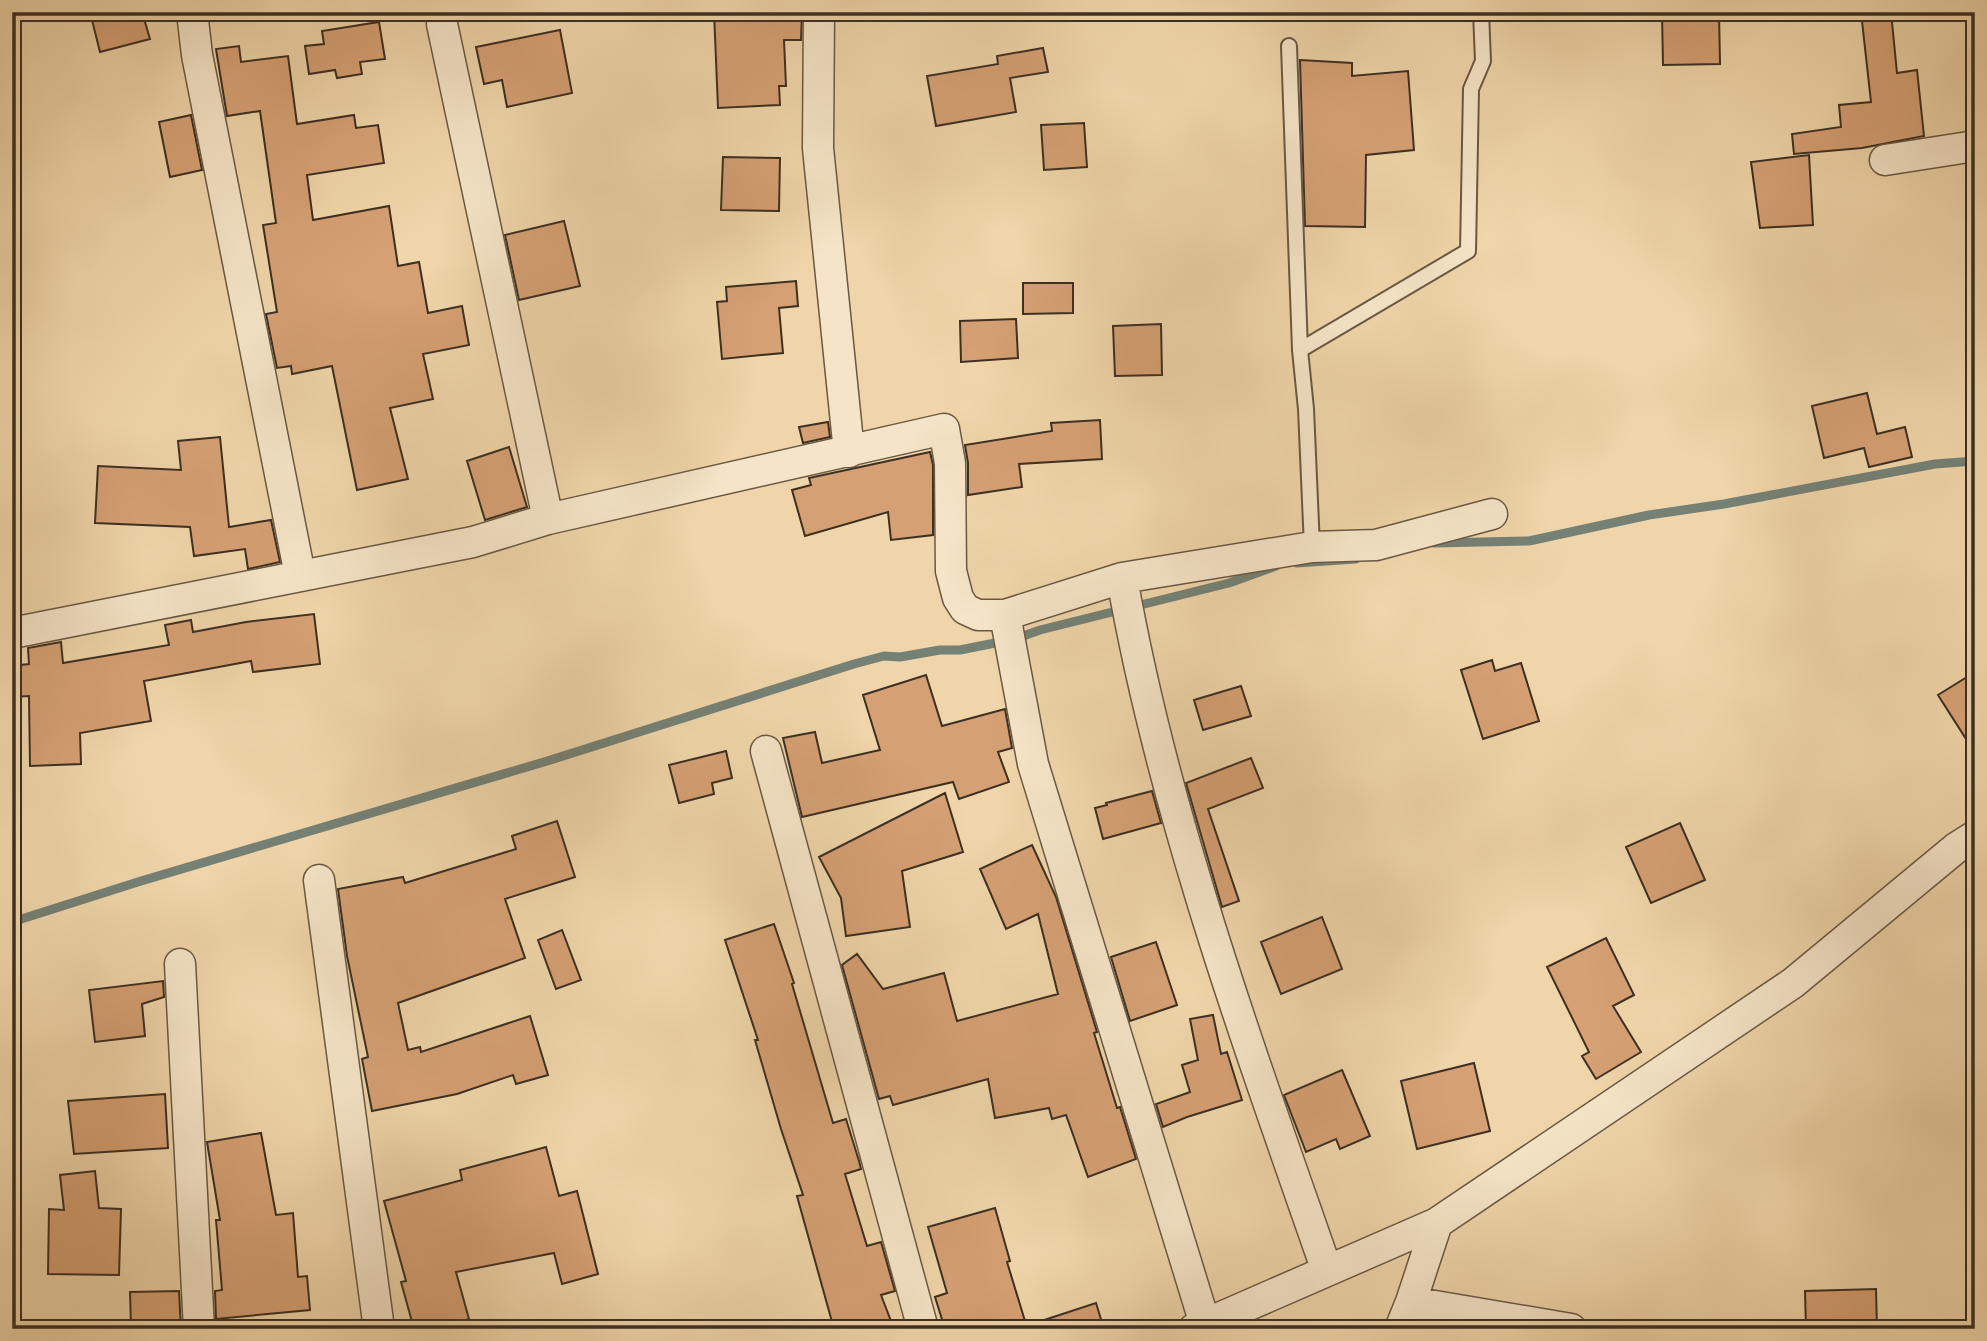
<svg xmlns="http://www.w3.org/2000/svg" width="1987" height="1341" font-family="Alegreya,serif">
<style>
.lines{fill:none;stroke-linecap:round;stroke-linejoin:round}
.stream{stroke:#758175;stroke-width:9}
.building{fill:#d5a073;stroke:#3d2f22;stroke-width:2}
.lane-casing{stroke:#6a5844;stroke-width:18}
.street-casing{stroke:#6a5844;stroke-width:33}
.lane{stroke:#f5e4c7;stroke-width:14}
.street{stroke:#f5e4c7;stroke-width:30}
</style>
<rect width="100%" height="100%" fill="#efd5a9"/>
<filter id="stains"><feTurbulence type="fractalNoise" baseFrequency=".00286" numOctaves="4"/><feColorMatrix values="0 0 0 0 .2 0 0 0 0 .09 0 0 0 0 .02 0 0 0 .5 -.17"/></filter>
<radialGradient id="worn" r=".72"><stop offset=".6" stop-color="#630" stop-opacity="0"/><stop offset="1" stop-color="#630" stop-opacity=".3"/></radialGradient>
<g class="lines">
<path class="stream" d="M 1434,543 L 1529,541 L 1649,515 L 1724,504 L 1935,464 L 1975,461
M 1297,563 L 1356,559
M 12,922 L 141,881 L 544,762 L 854,664 L 884,656 L 900,657 L 940,650 L 960,650 L 1015,639 L 1040,630 L 1229,583 L 1276,566"/>
</g>
<path class="building" d="M 90,12 L 142,12 L 150,39 L 100,52 Z
M 714,12 L 802,12 L 801,40 L 784,40 L 786,86 L 779,86 L 780,105 L 718,108 Z
M 1662,12 L 1719,12 L 1720,64 L 1663,65 Z
M 1861,12 L 1891,12 L 1897,73 L 1917,70 L 1924,136 L 1862,148 L 1794,154 L 1792,134 L 1841,127 L 1839,105 L 1871,102 Z
M 379,22 L 385,59 L 360,62 L 362,74 L 337,78 L 335,70 L 309,74 L 305,46 L 324,44 L 322,31 Z
M 560,30 L 572,93 L 507,107 L 502,80 L 484,84 L 476,47 Z
M 239,46 L 241,62 L 288,56 L 297,124 L 354,115 L 356,128 L 378,125 L 384,163 L 307,175 L 313,220 L 389,206 L 398,266 L 419,262 L 428,313 L 462,306 L 469,345 L 423,354 L 433,399 L 390,408 L 408,479 L 357,490 L 332,366 L 292,374 L 291,366 L 277,368 L 266,314 L 277,312 L 263,225 L 276,223 L 260,111 L 227,116 L 216,49 Z
M 1043,48 L 1048,72 L 1010,78 L 1016,112 L 936,126 L 927,76 L 998,64 L 997,56 Z
M 1300,60 L 1352,63 L 1352,76 L 1408,71 L 1414,150 L 1366,155 L 1365,227 L 1305,226 Z
M 191,115 L 202,170 L 170,177 L 159,122 Z
M 1084,123 L 1087,167 L 1044,170 L 1041,125 Z
M 1809,155 L 1813,225 L 1760,228 L 1751,162 Z
M 723,157 L 780,158 L 779,211 L 721,210 Z
M 564,221 L 580,286 L 519,300 L 505,235 Z
M 796,281 L 798,306 L 779,308 L 783,353 L 722,359 L 717,302 L 727,301 L 726,287 Z
M 1023,283 L 1073,283 L 1073,313 L 1023,314 Z
M 1016,319 L 1018,358 L 961,362 L 960,321 Z
M 1161,324 L 1162,375 L 1115,376 L 1113,326 Z
M 1867,393 L 1877,434 L 1905,427 L 1912,457 L 1869,467 L 1864,448 L 1824,458 L 1812,406 Z
M 1100,420 L 1102,459 L 1019,464 L 1022,487 L 968,495 L 968,463 L 965,445 L 1052,431 L 1051,423 Z
M 828,422 L 830,437 L 803,443 L 799,427 Z
M 220,437 L 229,527 L 271,520 L 280,562 L 248,569 L 245,549 L 194,556 L 190,527 L 95,523 L 98,466 L 181,470 L 178,441 Z
M 509,447 L 527,507 L 485,520 L 467,461 Z
M 930,452 L 933,465 L 933,535 L 891,540 L 888,512 L 805,536 L 792,490 L 811,485 L 809,478 Z
M 314,614 L 320,664 L 253,672 L 251,661 L 144,681 L 151,721 L 80,733 L 81,764 L 30,766 L 29,696 L 12,697 L 12,666 L 29,664 L 28,648 L 61,642 L 63,663 L 169,645 L 165,625 L 191,620 L 193,632 L 246,622 Z
M 1492,660 L 1495,671 L 1521,663 L 1539,721 L 1483,739 L 1461,670 Z
M 1975,672 L 1975,753 L 1938,695 Z
M 926,675 L 942,726 L 1005,709 L 1012,748 L 998,752 L 1009,782 L 959,799 L 953,782 L 802,817 L 783,738 L 815,732 L 822,763 L 880,750 L 863,695 Z
M 1241,686 L 1251,716 L 1203,730 L 1194,700 Z
M 726,751 L 732,778 L 712,783 L 714,794 L 679,803 L 669,765 Z
M 1251,758 L 1263,788 L 1208,809 L 1239,901 L 1222,907 L 1186,783 Z
M 1152,791 L 1161,823 L 1103,839 L 1095,808 L 1107,805 L 1106,803 Z
M 945,793 L 963,852 L 902,871 L 910,927 L 846,936 L 841,898 L 819,857 Z
M 557,821 L 575,877 L 505,899 L 525,958 L 398,1003 L 408,1050 L 420,1047 L 421,1052 L 530,1016 L 548,1075 L 516,1084 L 513,1075 L 457,1094 L 372,1111 L 362,1059 L 368,1057 L 347,956 L 338,889 L 403,877 L 405,883 L 516,849 L 512,836 Z
M 1680,823 L 1705,880 L 1651,903 L 1626,847 Z
M 1032,845 L 1056,897 L 1097,1032 L 1094,1033 L 1117,1108 L 1120,1107 L 1136,1159 L 1088,1177 L 1066,1115 L 1052,1119 L 1049,1108 L 995,1118 L 988,1079 L 893,1105 L 890,1096 L 879,1099 L 842,965 L 857,954 L 883,989 L 944,973 L 957,1021 L 1058,994 L 1038,914 L 1006,929 L 980,869 Z
M 1322,917 L 1342,969 L 1281,994 L 1261,942 Z
M 774,924 L 794,983 L 792,984 L 833,1123 L 846,1119 L 859,1161 L 861,1169 L 845,1174 L 867,1246 L 881,1242 L 895,1291 L 881,1295 L 894,1329 L 834,1329 L 797,1196 L 803,1195 L 781,1129 L 755,1040 L 758,1040 L 725,940 Z
M 562,930 L 581,980 L 556,989 L 538,940 Z
M 1606,938 L 1634,995 L 1613,1006 L 1641,1052 L 1596,1079 L 1582,1056 L 1589,1052 L 1547,967 Z
M 1156,942 L 1177,1005 L 1130,1021 L 1111,957 Z
M 163,981 L 164,997 L 142,1004 L 145,1036 L 95,1042 L 89,990 Z
M 1213,1015 L 1221,1054 L 1227,1052 L 1242,1100 L 1187,1117 L 1163,1127 L 1156,1104 L 1190,1092 L 1182,1065 L 1198,1060 L 1190,1019 Z
M 1474,1063 L 1490,1131 L 1417,1149 L 1401,1081 Z
M 1342,1070 L 1370,1136 L 1340,1149 L 1336,1139 L 1306,1152 L 1284,1095 Z
M 165,1094 L 168,1148 L 74,1154 L 68,1101 Z
M 261,1133 L 276,1215 L 293,1213 L 298,1277 L 307,1276 L 310,1310 L 216,1319 L 215,1291 L 222,1290 L 216,1220 L 220,1220 L 207,1142 Z
M 546,1147 L 559,1196 L 577,1191 L 598,1274 L 562,1284 L 554,1253 L 456,1272 L 469,1319 L 435,1329 L 414,1329 L 401,1282 L 406,1281 L 384,1201 L 462,1180 L 460,1170 Z
M 95,1171 L 99,1208 L 121,1209 L 119,1275 L 48,1274 L 49,1209 L 64,1210 L 60,1175 Z
M 995,1208 L 1010,1261 L 1007,1262 L 1025,1321 L 999,1329 L 945,1329 L 935,1297 L 947,1293 L 928,1227 Z
M 1876,1289 L 1877,1329 L 1806,1329 L 1805,1291 Z
M 179,1291 L 181,1329 L 131,1329 L 130,1292 Z
M 1096,1303 L 1104,1329 L 1033,1329 L 1032,1324 Z"/>
<g class="lines">
<defs>
<path id="lane" d="M 1289,46 L 1300,350
M 1312,547 L 1306,409 L 1300,350 L 1468,251 L 1471,89 L 1483,61 L 1481,12"/>
<path id="street" d="M 192,12 L 197,55 L 300,575
M 819,12 L 818,148 L 849,452
M 442,24 L 548,519 L 944,429 L 950,463 L 951,571 L 958,598 L 965,609 L 978,615 L 1005,615 L 1122,578 L 1312,547 L 1376,545 L 1492,514
M 1885,160 L 1975,146
M 1122,578 C 1164,816 1248,1044 1327,1271
M 1005,615 L 1033,764 L 1205,1324
M 12,633 L 473,542 L 548,519
M 766,751 L 923,1329
M 319,880 L 379,1329
M 180,964 L 199,1329
M 1411,1302 L 1571,1329
M 1194,1329 L 1437,1223 L 1793,983 L 1956,848 L 1975,836
M 1400,1329 L 1411,1302 L 1437,1223"/>
</defs>
<use href="#lane" class="lane-casing"/>
<use href="#street" class="street-casing"/>
<use href="#lane" class="lane"/>
<use href="#street" class="street"/>
</g>
<rect width="1987" height="1341" fill="none" stroke="#efd5a9" stroke-width="42"/>
<rect x="14" y="14" width="1959" height="1313" fill="none" stroke="#3d2f22" stroke-width="3.5"/>
<rect x="21" y="21" width="1945" height="1299" fill="none" stroke="#3d2f22" stroke-width="2"/>
<rect width="100%" height="100%" filter="url(#stains)"/>
<rect width="100%" height="100%" fill="url(#worn)"/>
</svg>
